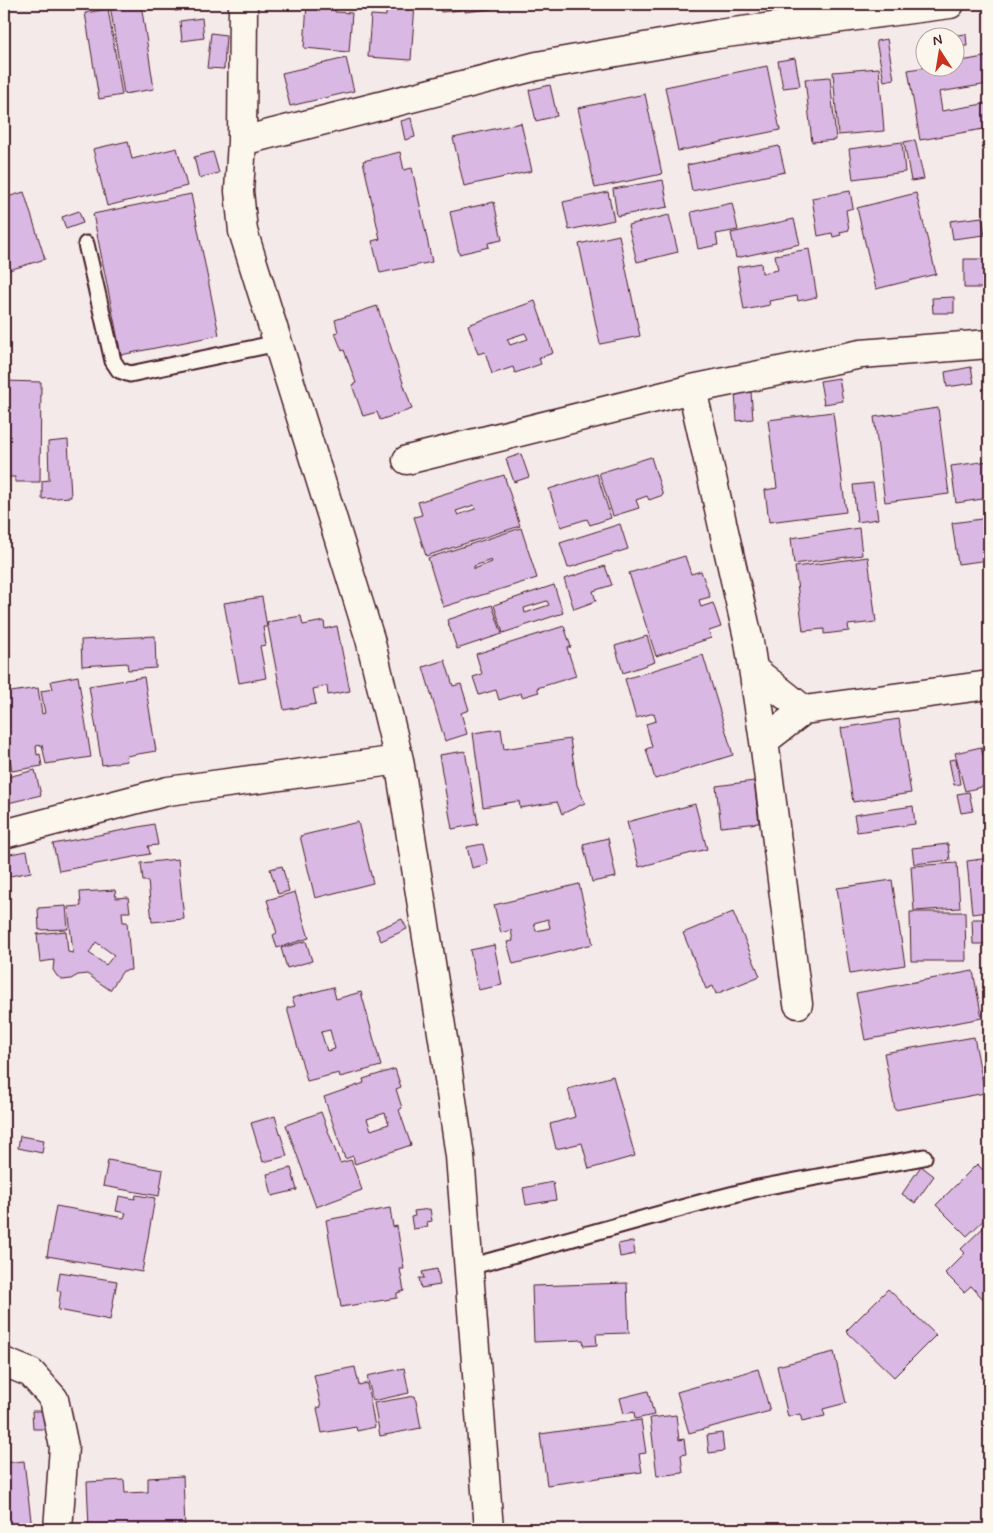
<svg xmlns="http://www.w3.org/2000/svg" width="993" height="1533" font-family="Mynerve,sans-serif">
<style>
.building{fill:#d9b8e4;stroke:#4a1f2b;fill-rule:evenodd}
.lines{fill:none;stroke-linecap:round;stroke-linejoin:round}
.lane-casing{stroke:#4a1f2b;stroke-width:19}
.street-casing{stroke:#4a1f2b;stroke-width:31}
.lane{stroke:#fbf7ec;stroke-width:15}
.street{stroke:#fbf7ec;stroke-width:28}
</style>
<rect width="100%" height="100%" fill="#f4eaea"/>
<filter id="ink" filterUnits="userSpaceOnUse"><feTurbulence type="fractalNoise" baseFrequency=".02" numOctaves="2"/><feDisplacementMap in="SourceGraphic" scale="10" xChannelSelector="R" yChannelSelector="G"/><feConvolveMatrix kernelMatrix="1 2 1 2 8 2 1 2 1" color-interpolation-filters="sRGB"/></filter>
<g filter="url(#ink)">
<path class="building" d="M 121,4 L 141,4 L 154,89 L 124,94 L 110,5 Z
M 174,4 L 220,4 L 175,11 Z
M 307,4 L 335,4 L 335,12 L 352,13 L 349,52 L 304,48 Z
M 374,4 L 415,4 L 411,60 L 368,57 L 371,15 L 386,16 L 386,5 Z
M 427,4 L 490,4 L 491,9 L 465,12 L 465,6 L 460,6 L 461,10 L 441,12 L 440,8 L 427,10 Z
M 494,4 L 517,4 L 517,5 L 494,7 Z
M 108,9 L 122,95 L 99,99 L 85,13 Z
M 202,18 L 204,38 L 182,41 L 180,21 Z
M 211,33 L 226,35 L 224,69 L 207,68 Z
M 966,34 L 967,46 L 956,47 L 956,38 L 951,38 L 950,36 Z
M 887,39 L 894,79 L 884,81 L 876,41 Z
M 989,56 L 989,93 L 988,84 L 939,92 L 942,111 L 989,103 L 989,128 L 920,140 L 908,70 L 926,67 L 956,68 L 956,62 Z
M 346,58 L 354,91 L 290,106 L 282,73 Z
M 795,58 L 800,86 L 783,88 L 778,61 Z
M 767,66 L 780,130 L 678,151 L 665,87 Z
M 879,68 L 884,131 L 838,135 L 833,72 Z
M 830,77 L 836,140 L 812,142 L 805,79 Z
M 550,85 L 557,116 L 536,121 L 529,90 Z
M 645,94 L 662,174 L 595,188 L 578,108 Z
M 411,118 L 415,137 L 405,140 L 401,121 Z
M 521,123 L 532,171 L 464,186 L 453,138 Z
M 915,140 L 924,179 L 911,181 L 904,142 Z
M 128,141 L 132,159 L 177,148 L 187,186 L 107,206 L 93,149 Z
M 902,142 L 905,172 L 853,179 L 849,149 Z
M 779,146 L 785,172 L 692,191 L 687,165 Z
M 213,152 L 219,173 L 199,178 L 194,157 Z
M 400,152 L 404,170 L 412,168 L 432,262 L 380,273 L 372,241 L 380,239 L 363,161 Z
M 663,180 L 668,207 L 617,216 L 613,189 Z
M 850,191 L 853,208 L 846,210 L 849,230 L 840,232 L 841,235 L 833,237 L 832,233 L 818,236 L 812,198 Z
M 24,192 L 45,259 L 6,271 L 4,262 L 4,198 Z
M 608,192 L 614,220 L 569,230 L 563,202 Z
M 916,193 L 936,274 L 876,289 L 857,208 Z
M 191,194 L 219,335 L 121,355 L 93,214 Z
M 494,202 L 502,240 L 488,243 L 489,247 L 459,254 L 450,212 Z
M 732,203 L 738,230 L 716,234 L 718,245 L 698,249 L 691,212 Z
M 79,211 L 83,223 L 66,229 L 62,217 Z
M 669,215 L 678,252 L 637,262 L 628,225 Z
M 982,217 L 985,235 L 953,239 L 950,221 Z
M 794,219 L 800,244 L 736,258 L 731,233 Z
M 619,235 L 640,336 L 600,344 L 579,244 Z
M 809,249 L 817,297 L 798,301 L 797,296 L 769,301 L 770,305 L 744,310 L 737,267 L 761,263 L 762,273 L 778,270 L 775,255 Z
M 964,259 L 989,259 L 989,288 L 964,288 Z
M 954,297 L 954,313 L 933,313 L 932,298 Z
M 535,301 L 553,353 L 539,358 L 541,364 L 515,373 L 513,367 L 492,374 L 485,352 L 478,354 L 468,325 ZM 525,333 L 528,339 L 510,345 L 507,339 Z
M 377,306 L 412,409 L 380,420 L 377,412 L 363,416 L 352,385 L 356,383 L 344,350 L 342,351 L 335,333 L 338,332 L 335,320 Z
M 971,367 L 974,383 L 947,387 L 945,372 Z
M 839,378 L 843,401 L 824,404 L 820,381 Z
M 4,381 L 41,382 L 40,482 L 15,482 L 15,477 L 4,477 Z
M 751,392 L 753,419 L 737,421 L 735,393 Z
M 938,408 L 949,494 L 885,502 L 874,417 Z
M 833,412 L 846,512 L 769,522 L 765,490 L 777,488 L 768,420 Z
M 68,440 L 71,497 L 42,499 L 42,481 L 49,480 L 48,442 Z
M 521,454 L 529,477 L 514,482 L 506,459 Z
M 651,457 L 663,495 L 649,500 L 647,496 L 636,500 L 639,508 L 613,516 L 599,473 Z
M 989,461 L 989,498 L 956,503 L 951,466 Z
M 597,474 L 611,518 L 590,525 L 587,519 L 561,527 L 549,489 Z
M 504,475 L 520,526 L 426,556 L 414,517 L 422,515 L 418,502 ZM 474,505 L 475,509 L 458,515 L 456,511 Z
M 873,483 L 878,519 L 857,522 L 853,485 Z
M 989,518 L 989,560 L 958,564 L 952,523 Z
M 620,524 L 628,549 L 568,568 L 560,543 Z
M 521,528 L 537,578 L 443,607 L 428,558 ZM 491,560 L 492,562 L 474,569 L 474,566 Z
M 859,528 L 862,555 L 794,564 L 791,538 Z
M 685,556 L 691,574 L 701,571 L 710,597 L 699,600 L 701,607 L 713,603 L 721,627 L 709,631 L 711,638 L 656,656 L 629,573 Z
M 868,557 L 876,622 L 848,625 L 849,631 L 824,634 L 824,629 L 803,631 L 795,567 Z
M 605,566 L 612,585 L 593,591 L 596,601 L 574,609 L 564,579 Z
M 554,585 L 563,613 L 503,633 L 494,605 ZM 547,601 L 549,605 L 525,613 L 524,608 Z
M 262,597 L 267,627 L 263,627 L 266,645 L 260,646 L 266,678 L 239,683 L 224,603 Z
M 492,605 L 502,634 L 457,649 L 447,620 Z
M 301,616 L 303,625 L 324,621 L 325,629 L 337,626 L 350,691 L 328,695 L 327,686 L 313,689 L 316,704 L 284,710 L 267,622 Z
M 564,626 L 571,647 L 567,648 L 576,676 L 537,688 L 539,692 L 522,697 L 521,693 L 499,700 L 496,690 L 479,695 L 473,677 L 482,674 L 476,654 Z
M 155,636 L 156,668 L 128,670 L 127,663 L 82,666 L 81,640 Z
M 647,636 L 655,662 L 623,673 L 615,646 Z
M 4,639 L 9,639 L 10,661 L 4,661 Z
M 703,655 L 733,755 L 655,779 L 646,749 L 652,747 L 646,724 L 656,721 L 654,713 L 636,718 L 625,679 Z
M 445,660 L 453,686 L 461,684 L 469,710 L 461,713 L 467,734 L 445,741 L 423,667 Z
M 78,676 L 91,757 L 46,764 L 42,745 L 36,746 L 37,755 L 40,754 L 42,766 L 12,771 L 9,752 L 4,753 L 4,737 L 7,737 L 4,720 L 6,719 L 4,707 L 4,693 L 38,688 L 42,714 L 45,713 L 41,691 L 53,689 L 51,681 Z
M 144,677 L 156,751 L 126,756 L 127,761 L 102,765 L 89,686 Z
M 899,719 L 911,793 L 853,802 L 841,728 Z
M 501,729 L 504,749 L 570,739 L 577,785 L 585,803 L 562,814 L 557,802 L 520,808 L 519,801 L 483,807 L 473,733 Z
M 981,747 L 989,778 L 989,785 L 965,791 L 955,753 Z
M 465,751 L 478,824 L 452,829 L 439,755 Z
M 956,759 L 960,784 L 954,785 L 949,760 Z
M 35,770 L 41,795 L 4,804 L 4,778 Z
M 754,781 L 759,823 L 721,827 L 716,786 Z
M 969,792 L 973,811 L 961,813 L 957,794 Z
M 695,804 L 707,849 L 639,867 L 627,822 Z
M 913,806 L 915,824 L 857,832 L 854,815 Z
M 358,822 L 373,883 L 315,898 L 300,836 Z
M 154,824 L 158,845 L 148,846 L 150,854 L 59,871 L 53,844 Z
M 608,838 L 616,877 L 592,882 L 583,844 Z
M 483,844 L 488,864 L 472,868 L 467,847 Z
M 948,844 L 950,860 L 914,864 L 912,848 Z
M 27,851 L 31,872 L 5,877 L 4,855 Z
M 989,858 L 989,912 L 972,914 L 967,861 Z
M 178,859 L 184,919 L 152,922 L 148,881 L 143,881 L 141,863 Z
M 957,863 L 960,908 L 914,911 L 911,866 Z
M 282,866 L 289,891 L 278,894 L 270,869 Z
M 892,880 L 905,965 L 850,974 L 837,888 Z
M 579,884 L 593,944 L 513,964 L 507,942 L 513,941 L 511,930 L 501,933 L 494,905 ZM 548,919 L 550,928 L 536,931 L 534,923 Z
M 115,890 L 116,898 L 128,897 L 130,912 L 122,912 L 123,922 L 127,922 L 131,970 L 123,971 L 110,990 L 87,974 L 78,975 L 71,979 L 63,980 L 57,976 L 53,970 L 54,960 L 40,962 L 37,934 L 66,931 L 68,952 L 73,953 L 68,907 L 81,906 L 80,892 ZM 96,942 L 114,955 L 106,965 L 89,953 Z
M 295,892 L 309,938 L 277,948 L 273,935 L 277,933 L 267,900 Z
M 66,906 L 68,929 L 39,930 L 38,908 Z
M 733,912 L 760,976 L 716,994 L 713,986 L 706,989 L 683,933 Z
M 910,912 L 965,912 L 966,961 L 911,961 Z
M 402,919 L 407,929 L 381,941 L 376,930 Z
M 972,919 L 989,919 L 989,944 L 973,944 Z
M 306,941 L 312,961 L 287,968 L 281,948 Z
M 494,945 L 502,985 L 478,990 L 470,950 Z
M 973,971 L 982,1018 L 865,1040 L 856,993 Z
M 333,987 L 336,999 L 361,992 L 381,1066 L 340,1077 L 339,1073 L 307,1081 L 287,1008 L 295,1006 L 292,998 ZM 330,1030 L 335,1049 L 327,1051 L 321,1032 Z
M 974,1037 L 985,1093 L 895,1110 L 884,1053 Z
M 395,1069 L 401,1087 L 396,1089 L 402,1108 L 399,1110 L 411,1145 L 355,1164 L 353,1156 L 345,1159 L 324,1097 L 364,1083 L 363,1079 ZM 385,1113 L 389,1124 L 371,1130 L 367,1119 Z
M 613,1076 L 635,1156 L 589,1169 L 582,1143 L 556,1149 L 550,1124 L 575,1117 L 568,1089 Z
M 321,1112 L 340,1163 L 351,1160 L 362,1190 L 316,1207 L 286,1125 Z
M 275,1116 L 287,1156 L 263,1162 L 251,1123 Z
M 20,1136 L 44,1140 L 42,1153 L 18,1148 Z
M 108,1160 L 163,1170 L 159,1196 L 103,1186 Z
M 977,1164 L 989,1176 L 989,1215 L 967,1236 L 936,1205 Z
M 921,1166 L 934,1176 L 915,1203 L 902,1194 Z
M 291,1168 L 297,1190 L 272,1196 L 267,1174 Z
M 553,1182 L 556,1200 L 526,1205 L 523,1188 Z
M 136,1195 L 155,1198 L 142,1272 L 47,1256 L 56,1206 L 124,1218 L 126,1213 L 116,1211 L 119,1196 L 135,1199 Z
M 390,1208 L 393,1227 L 397,1226 L 404,1269 L 400,1269 L 404,1291 L 397,1293 L 397,1298 L 341,1307 L 326,1220 Z
M 430,1209 L 432,1221 L 427,1222 L 428,1227 L 413,1229 L 411,1217 L 415,1216 L 414,1211 Z
M 989,1222 L 989,1305 L 971,1286 L 964,1292 L 945,1273 L 965,1253 L 961,1249 Z
M 633,1241 L 635,1254 L 620,1257 L 618,1244 Z
M 437,1269 L 440,1285 L 421,1288 L 419,1278 L 424,1278 L 422,1272 Z
M 60,1272 L 117,1281 L 110,1320 L 58,1310 L 61,1291 L 57,1291 Z
M 627,1283 L 629,1333 L 596,1334 L 597,1345 L 584,1346 L 583,1340 L 534,1342 L 532,1286 Z
M 888,1289 L 936,1335 L 894,1377 L 846,1331 Z
M 834,1352 L 846,1403 L 823,1409 L 825,1416 L 802,1421 L 800,1414 L 788,1417 L 777,1366 Z
M 355,1367 L 359,1385 L 367,1383 L 375,1427 L 357,1431 L 356,1427 L 322,1433 L 317,1408 L 321,1407 L 314,1375 Z
M 404,1368 L 409,1393 L 373,1401 L 367,1376 Z
M 758,1369 L 770,1411 L 689,1433 L 677,1392 Z
M 648,1391 L 654,1415 L 635,1419 L 634,1412 L 624,1414 L 620,1398 Z
M 415,1396 L 421,1428 L 380,1436 L 374,1403 Z
M 32,1411 L 44,1411 L 45,1429 L 33,1429 Z
M 676,1415 L 679,1440 L 684,1439 L 686,1454 L 681,1455 L 683,1473 L 657,1476 L 650,1418 Z
M 641,1420 L 646,1453 L 639,1454 L 642,1472 L 547,1485 L 540,1434 Z
M 722,1433 L 724,1451 L 709,1453 L 707,1435 Z
M 24,1461 L 32,1529 L 4,1529 L 4,1463 Z
M 183,1476 L 185,1529 L 89,1529 L 87,1482 L 124,1480 L 125,1493 L 148,1492 L 148,1478 Z"/>
<g class="lines">
<defs>
<path id="lane" d="M 86,244 L 113,361 L 119,370 L 130,374 L 278,343
M 469,1267 L 703,1202 L 758,1188 L 924,1157"/>
<path id="street" d="M 243,4 L 242,141 L 239,191 L 243,231 L 370,639 L 399,760 L 446,1058 L 460,1156 L 489,1529
M 242,141 L 537,66 L 718,34 L 950,4
M 692,389 L 749,642 L 764,741 L 798,1004
M 407,460 L 692,389 L 861,354 L 989,344
M 754,670 L 804,710
M 764,741 L 804,710 L 989,685
M 4,834 L 168,791 L 399,760
M 4,1362 L 31,1373 L 54,1399 L 64,1447 L 58,1529"/>
</defs>
<use href="#lane" class="lane-casing"/>
<use href="#street" class="street-casing"/>
<use href="#lane" class="lane"/>
<use href="#street" class="street"/>
</g>
</g>
<rect width="993" height="1533" fill="none" stroke="#fbf7ec" stroke-width="20"/>
<rect x="10" y="10" width="973" height="1513" fill="none" stroke="#4a1f2b" stroke-width="2" filter="url(#ink)"/>
<g transform="translate(940 52) rotate(348)"><circle r="24" fill="#fbf7ec" stroke="#b4a19f"/>
<path d="M0-4L9 19L0 12L-9 19Z" fill="#c8321e"/>
<text y="-8" font-size="14" font-weight="bold" text-anchor="middle" fill="#4a1f2b">N</text>
</g>
</svg>
